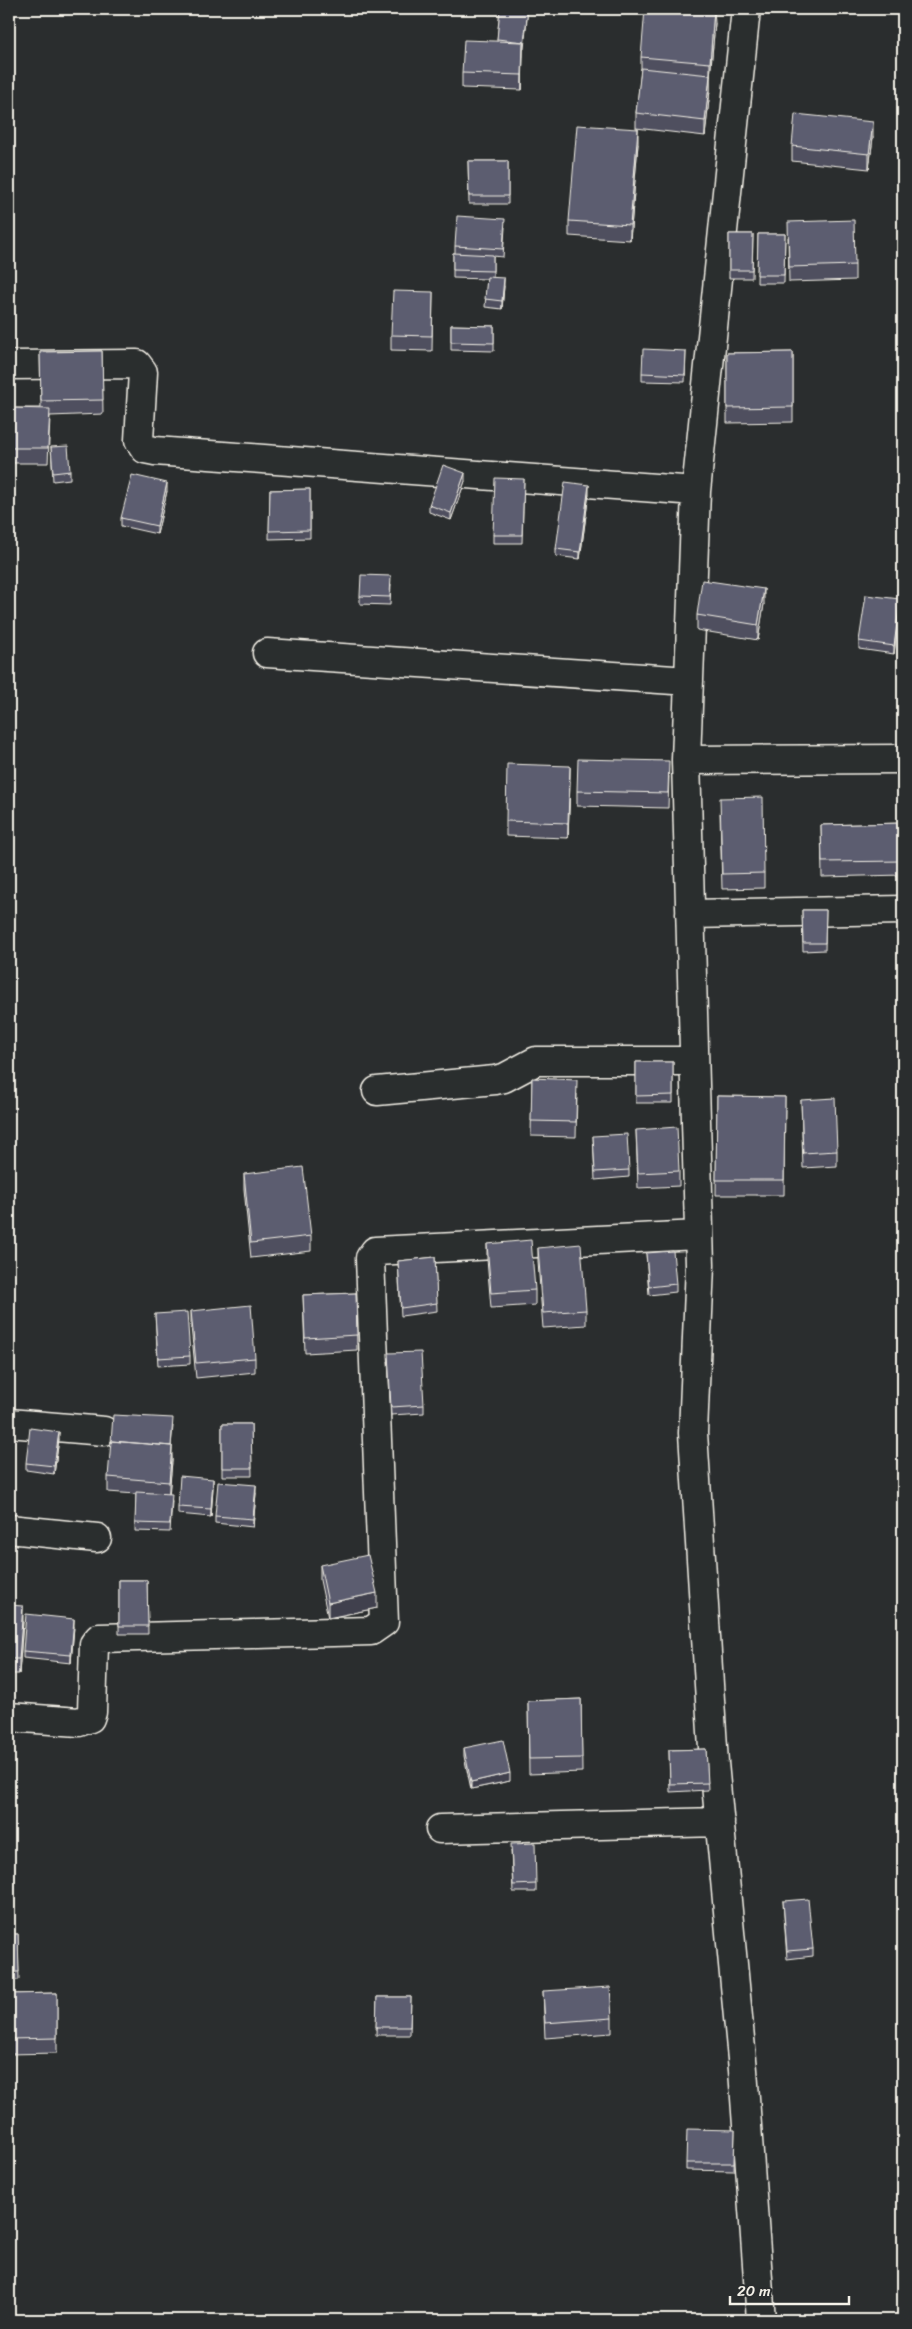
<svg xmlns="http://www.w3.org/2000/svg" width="912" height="2329" font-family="Sriracha,sans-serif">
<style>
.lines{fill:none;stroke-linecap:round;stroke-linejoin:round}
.minor-casing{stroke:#f4f1e8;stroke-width:31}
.minor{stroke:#2a2d2e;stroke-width:28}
.wall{fill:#4f505f;stroke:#f4f1e8}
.shaded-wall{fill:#40414e;stroke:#f4f1e8}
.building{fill:#5c5d6f;stroke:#f4f1e8}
</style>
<rect width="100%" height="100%" fill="#2a2d2e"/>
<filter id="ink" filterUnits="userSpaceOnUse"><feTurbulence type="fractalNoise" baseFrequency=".02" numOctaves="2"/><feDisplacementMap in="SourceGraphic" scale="10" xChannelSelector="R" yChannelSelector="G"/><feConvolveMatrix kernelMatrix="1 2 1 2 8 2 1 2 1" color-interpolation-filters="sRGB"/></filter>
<g filter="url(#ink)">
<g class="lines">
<defs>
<path id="minor" d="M 746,9 L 696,491 L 686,760 L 700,1265 L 693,1433 L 714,1763 L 743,2070 L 761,2320
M 9,365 L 137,364 L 143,372 L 139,440 L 145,449 L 155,451 L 696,491
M 267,653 L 689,681
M 686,760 L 903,759
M 690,914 L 903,910
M 377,1091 L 495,1080 L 504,1078 L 536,1061 L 694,1061
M 9,1423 L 104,1431
M 9,1529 L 97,1538
M 9,1717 L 79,1722 L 90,1718 L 92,1712 L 94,1644 L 99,1638 L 371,1631 L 384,1622 L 370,1258 L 375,1251 L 698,1235
M 440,1829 L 720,1822"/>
</defs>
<use href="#minor" class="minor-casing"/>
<use href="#minor" class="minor"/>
</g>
<path class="wall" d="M 500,9 L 528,9 L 524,49 L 523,49 L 522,90 L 462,88 L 462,73 L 497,41 Z
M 715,23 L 710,77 L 710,90 L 705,136 L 636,128 L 636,113 L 641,71 L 641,57 Z
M 873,137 L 869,169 L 792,161 L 792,146 Z
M 638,144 L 630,240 L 569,236 L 569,221 Z
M 468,161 L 508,161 L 508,204 L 469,204 Z
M 505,227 L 503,257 L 493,256 L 493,277 L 504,286 L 502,309 L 485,307 L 487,279 L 453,278 L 453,253 L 455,253 L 455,246 Z
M 729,234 L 753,234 L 752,278 L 729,278 Z
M 758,234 L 785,234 L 784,283 L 757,283 Z
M 788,237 L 855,265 L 855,280 L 789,282 Z
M 433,292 L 432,351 L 391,350 L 391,335 Z
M 451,325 L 494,326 L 494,351 L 451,350 Z
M 102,351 L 103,414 L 50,416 L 48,463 L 9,463 L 9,408 L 41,408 L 40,352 Z
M 686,351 L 685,382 L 642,381 L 642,373 Z
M 793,352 L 793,422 L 727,423 L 727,353 Z
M 51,447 L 70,471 L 70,479 L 53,481 Z
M 524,479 L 522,543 L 493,543 L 493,535 Z
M 465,481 L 451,520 L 429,512 L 429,505 Z
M 310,489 L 310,538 L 269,539 L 270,490 Z
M 167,491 L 157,534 L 121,526 L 121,518 Z
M 589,493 L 580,559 L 556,556 L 556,549 Z
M 391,584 L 390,605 L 360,604 L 360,596 Z
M 764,604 L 758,640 L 697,630 L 697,615 Z
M 900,607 L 894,654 L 859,649 L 859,641 Z
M 669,776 L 668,808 L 577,806 L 577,791 Z
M 570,781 L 568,838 L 506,836 L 506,821 Z
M 720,813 L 764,873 L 764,888 L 722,889 Z
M 903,823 L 903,875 L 822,877 L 821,825 Z
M 802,910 L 826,910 L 825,950 L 803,951 Z
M 636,1062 L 673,1062 L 673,1103 L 636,1103 Z
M 532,1078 L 577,1094 L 576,1137 L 531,1136 Z
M 717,1096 L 785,1097 L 784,1195 L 716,1195 Z
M 801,1100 L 837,1151 L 837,1166 L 803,1168 Z
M 636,1130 L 679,1171 L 679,1186 L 638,1188 Z
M 593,1136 L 629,1170 L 629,1177 L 595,1180 Z
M 244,1174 L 311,1236 L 311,1251 L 251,1258 L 244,1189 Z
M 487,1244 L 535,1290 L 535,1305 L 491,1308 L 487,1259 Z
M 538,1248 L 586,1310 L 586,1325 L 543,1328 L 538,1262 Z
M 646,1253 L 676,1284 L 676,1292 L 649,1295 Z
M 435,1257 L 437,1311 L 401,1316 L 398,1261 Z
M 356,1293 L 357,1350 L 305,1353 L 303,1295 Z
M 191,1311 L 255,1358 L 255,1372 L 196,1378 L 191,1326 Z
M 155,1314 L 190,1356 L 190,1364 L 158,1366 Z
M 388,1361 L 424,1405 L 424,1413 L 391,1415 Z
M 222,1424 L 251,1424 L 252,1476 L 222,1476 Z
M 173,1426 L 171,1446 L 172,1461 L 169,1493 L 172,1501 L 170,1532 L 135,1531 L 136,1494 L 108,1492 L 108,1477 Z
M 59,1439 L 54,1474 L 26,1470 L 26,1463 Z
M 213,1487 L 211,1517 L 178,1514 L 178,1507 Z
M 256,1493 L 253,1527 L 215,1523 L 215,1516 Z
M 320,1565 L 377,1608 L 328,1618 L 320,1580 Z
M 119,1580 L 147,1580 L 148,1634 L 119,1634 Z
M 9,1605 L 23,1621 L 19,1674 L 9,1674 Z
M 74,1626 L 71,1663 L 23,1658 L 23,1651 Z
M 581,1699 L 582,1772 L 529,1774 L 528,1701 Z
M 464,1748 L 510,1781 L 471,1789 L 464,1756 Z
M 706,1749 L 708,1790 L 670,1792 L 669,1750 Z
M 511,1851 L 536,1884 L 536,1892 L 513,1892 Z
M 783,1901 L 813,1949 L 813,1956 L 787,1959 Z
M 9,1934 L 18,1934 L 19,1980 L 9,1980 Z
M 543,1991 L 612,2018 L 612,2033 L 545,2038 Z
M 57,1993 L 57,2053 L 9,2054 L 9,1994 Z
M 377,1997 L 411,1997 L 410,2035 L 376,2035 Z
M 735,2130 L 734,2171 L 686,2170 L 686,2163 Z"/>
<path class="shaded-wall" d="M 714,9 L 715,23 L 710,77 L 710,63 Z
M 523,42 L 523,57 L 522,90 L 522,75 Z
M 710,75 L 710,90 L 705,136 L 705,121 Z
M 873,122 L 873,137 L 869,169 L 869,154 Z
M 638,129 L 638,144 L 630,240 L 630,225 Z
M 504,278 L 504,286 L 502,309 L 502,301 Z
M 465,473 L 465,481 L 451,520 L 451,513 Z
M 167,483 L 167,491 L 157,534 L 157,526 Z
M 589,485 L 589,493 L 580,559 L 580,552 Z
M 764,589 L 764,604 L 758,640 L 758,625 Z
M 900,599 L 900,607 L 894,654 L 894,646 Z
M 570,766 L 570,781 L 568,838 L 568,823 Z
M 59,1432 L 59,1439 L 54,1474 L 54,1466 Z
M 172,1446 L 172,1461 L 169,1497 L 169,1482 Z
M 213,1479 L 213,1487 L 211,1517 L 211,1509 Z
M 256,1485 L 256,1493 L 253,1527 L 253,1519 Z
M 377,1593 L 377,1608 L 328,1618 L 328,1603 Z
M 23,1606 L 23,1621 L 19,1674 L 19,1659 Z
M 74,1619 L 74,1626 L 71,1663 L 71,1655 Z
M 510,1773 L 510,1781 L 471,1789 L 471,1782 Z"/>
<path class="building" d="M 500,9 L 528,9 L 524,42 L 497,39 Z
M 645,9 L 714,9 L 710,63 L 641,57 Z
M 464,40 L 523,42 L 522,75 L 462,73 Z
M 641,68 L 710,75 L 705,121 L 636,113 Z
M 795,114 L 873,122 L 869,154 L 792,146 Z
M 577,125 L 638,129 L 630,225 L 569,221 Z
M 468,161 L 508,161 L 508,196 L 469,196 Z
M 457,216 L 505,219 L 503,249 L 455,246 Z
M 854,220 L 855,265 L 789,267 L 788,222 Z
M 729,234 L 753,234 L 752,270 L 729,270 Z
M 758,234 L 785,234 L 784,275 L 757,275 Z
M 453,253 L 493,255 L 493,271 L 453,270 Z
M 487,277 L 504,278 L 502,301 L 485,299 Z
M 393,291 L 433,292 L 432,336 L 391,335 Z
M 451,325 L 494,326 L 494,343 L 451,342 Z
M 643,349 L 686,351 L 685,375 L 642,373 Z
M 102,351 L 103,400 L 41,401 L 40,352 Z
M 793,352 L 793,407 L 727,408 L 727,353 Z
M 9,408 L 50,409 L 48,448 L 9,448 Z
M 68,446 L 70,471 L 53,473 L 51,447 Z
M 443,465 L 465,473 L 451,513 L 429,505 Z
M 132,475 L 167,483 L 157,526 L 121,518 Z
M 495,478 L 524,479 L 522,535 L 493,535 Z
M 565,482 L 589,485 L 580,552 L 556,549 Z
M 310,489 L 310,530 L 269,531 L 270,490 Z
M 361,575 L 391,576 L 390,597 L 360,596 Z
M 702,580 L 764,589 L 758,625 L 697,615 Z
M 866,595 L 900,599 L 894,646 L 859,641 Z
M 578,759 L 669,761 L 668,793 L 577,791 Z
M 507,764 L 570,766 L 568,823 L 506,821 Z
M 763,797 L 764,873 L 722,874 L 720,798 Z
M 903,823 L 903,861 L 822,862 L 821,825 Z
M 802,910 L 826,910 L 825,943 L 803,943 Z
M 636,1062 L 673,1062 L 673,1095 L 636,1096 Z
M 532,1078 L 577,1080 L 576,1122 L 531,1121 Z
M 717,1096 L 785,1097 L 784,1180 L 716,1180 Z
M 835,1098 L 837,1151 L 803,1153 L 801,1100 Z
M 677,1127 L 679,1171 L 638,1173 L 636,1130 Z
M 627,1134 L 629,1170 L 595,1172 L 593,1136 Z
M 303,1167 L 311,1236 L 251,1243 L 244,1174 Z
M 531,1240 L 535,1290 L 491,1293 L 487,1244 Z
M 581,1244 L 586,1310 L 543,1313 L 538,1248 Z
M 673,1251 L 676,1284 L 649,1287 L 646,1253 Z
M 435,1257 L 437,1303 L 401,1308 L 398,1261 Z
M 356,1293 L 357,1335 L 305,1338 L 303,1295 Z
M 251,1305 L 255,1358 L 196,1363 L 191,1311 Z
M 187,1312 L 190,1356 L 158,1358 L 155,1314 Z
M 421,1352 L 424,1405 L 391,1407 L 388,1353 Z
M 113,1415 L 173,1418 L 171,1446 L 111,1441 L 111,1443 Z
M 222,1424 L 251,1424 L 252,1468 L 222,1468 Z
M 30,1428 L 59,1432 L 54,1466 L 26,1463 Z
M 111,1441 L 172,1446 L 169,1482 L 108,1477 Z
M 180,1476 L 213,1479 L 211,1509 L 178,1507 Z
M 218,1482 L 256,1485 L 253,1519 L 215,1516 Z
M 136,1492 L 172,1494 L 170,1524 L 135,1523 Z
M 368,1555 L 377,1593 L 328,1603 L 320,1565 Z
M 119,1580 L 147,1580 L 148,1626 L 119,1626 Z
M 9,1605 L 23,1606 L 19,1659 L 9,1659 Z
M 26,1614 L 74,1619 L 71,1655 L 23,1651 Z
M 581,1699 L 582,1758 L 529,1759 L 528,1701 Z
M 503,1740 L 510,1773 L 471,1782 L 464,1748 Z
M 706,1749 L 708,1783 L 670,1784 L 669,1750 Z
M 535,1843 L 536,1884 L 513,1885 L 511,1844 Z
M 808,1899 L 813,1949 L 787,1951 L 783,1901 Z
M 9,1934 L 18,1934 L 19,1972 L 9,1972 Z
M 610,1987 L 612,2018 L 545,2023 L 543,1991 Z
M 57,1993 L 57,2038 L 9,2039 L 9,1994 Z
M 377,1997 L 411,1997 L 410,2027 L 376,2027 Z
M 687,2129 L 735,2130 L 734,2163 L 686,2163 Z"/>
</g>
<rect width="912" height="2329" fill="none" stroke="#2a2d2e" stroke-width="30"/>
<rect x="15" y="15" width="882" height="2299" fill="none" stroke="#f4f1e8" stroke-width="2" filter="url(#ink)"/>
<path d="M730 2296v8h119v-8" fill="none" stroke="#f4f1e8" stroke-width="2.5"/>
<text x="737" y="2296" font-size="15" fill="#f4f1e8" stroke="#2a2d2e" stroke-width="4" paint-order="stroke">20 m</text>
</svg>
